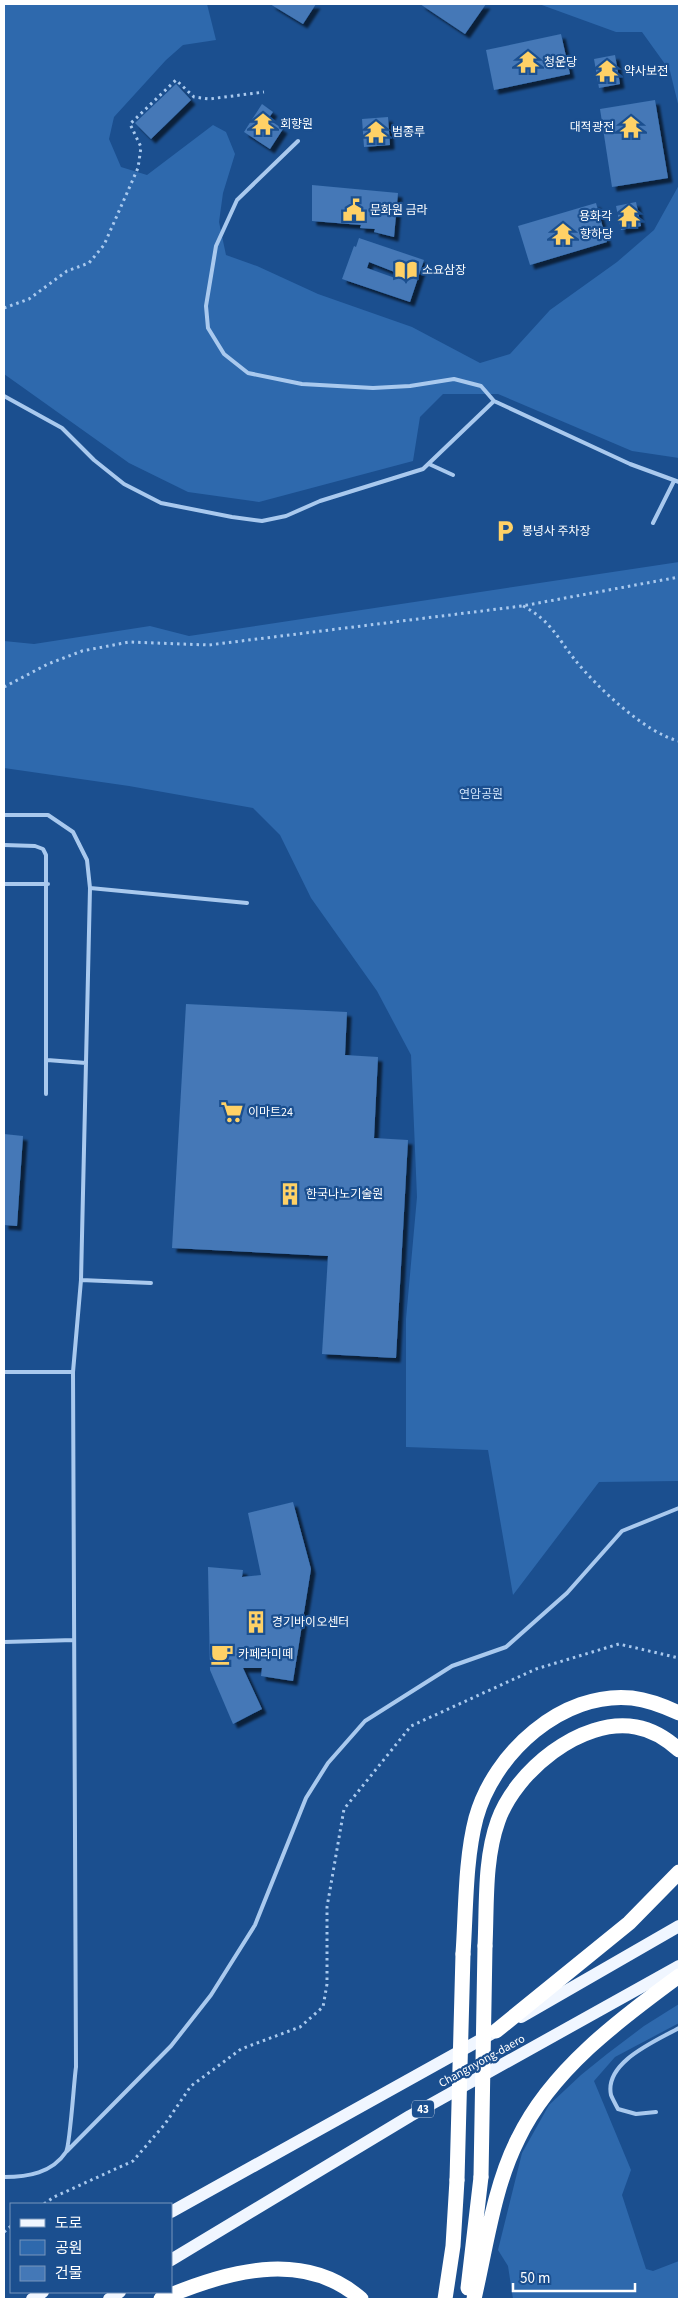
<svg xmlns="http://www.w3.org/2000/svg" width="683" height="2303" font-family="'Source Sans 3','Noto Sans KR',sans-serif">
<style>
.green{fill:#2e69ad}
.building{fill:#4478b7;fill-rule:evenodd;filter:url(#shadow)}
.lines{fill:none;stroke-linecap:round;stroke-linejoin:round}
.path{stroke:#a9c9ee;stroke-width:3;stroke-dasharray:2.5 4;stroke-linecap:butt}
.lane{stroke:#a9c9ee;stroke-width:4}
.primary{stroke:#f0f6ff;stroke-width:12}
.highway{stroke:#fff;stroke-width:15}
.highway-bridge{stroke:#fff;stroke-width:15}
.labels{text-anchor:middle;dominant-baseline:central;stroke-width:4.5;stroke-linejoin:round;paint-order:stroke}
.shield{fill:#1b4f8f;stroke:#bbcadd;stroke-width:1}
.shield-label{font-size:11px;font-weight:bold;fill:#fff}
.poi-label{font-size:12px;fill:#fff;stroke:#1b4f8f;text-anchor:start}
.park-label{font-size:12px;fill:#cfe3fa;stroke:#1b4f8f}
.street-label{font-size:12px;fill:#fff;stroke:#1b4f8f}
</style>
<defs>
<filter id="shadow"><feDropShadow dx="4.5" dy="4.5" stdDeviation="1" flood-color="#0009"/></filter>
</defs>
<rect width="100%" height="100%" fill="#1b4f8f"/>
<path class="green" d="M 4,4 L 207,4 L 216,40 L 183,45 L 166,60 L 114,117 L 109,139 L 121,167 L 147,175 L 213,125 L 226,132 L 235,154 L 223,193 L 219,222 L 226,255 L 257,266 L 318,294 L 412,327 L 480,363 L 510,354 L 550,310 L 617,262 L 654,230 L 679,185 L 679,458 L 632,451 L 498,394 L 443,394 L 420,417 L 413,461 L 259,502 L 188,492 L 129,463 L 4,374 Z
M 539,4 L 679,4 L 679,108 L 670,71 L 642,32 L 616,32 Z
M 679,562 L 679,1481 L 599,1482 L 513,1595 L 488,1450 L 406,1447 L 406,1319 L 417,1197 L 411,1055 L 377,991 L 311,898 L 280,835 L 253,808 L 129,786 L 4,768 L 4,641 L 34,644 L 150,626 L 189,636 Z
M 679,2004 L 679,2023 L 615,2057 L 594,2081 L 631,2170 L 622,2195 L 646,2269 L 653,2271 L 679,2261 L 679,2299 L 513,2299 L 508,2266 L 498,2250 L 522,2153 L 549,2105 L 581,2075 L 607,2054 L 644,2026 Z"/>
<path class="building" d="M 270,4 L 316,4 L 303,24 Z
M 420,4 L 486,4 L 465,34 Z
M 561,34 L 570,74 L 494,90 L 486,50 Z
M 615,55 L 620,84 L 599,88 L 594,59 Z
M 176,84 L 191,100 L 151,139 L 135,123 Z
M 655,100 L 668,178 L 612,187 L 600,109 Z
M 262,104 L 273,112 L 268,119 L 283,129 L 270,149 L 244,132 Z
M 388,117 L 390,145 L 364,147 L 362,119 Z
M 312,185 L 398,193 L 394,237 L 374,232 L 375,229 L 360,228 L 361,225 L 312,221 Z
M 636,202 L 641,226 L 621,230 L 616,206 Z
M 596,203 L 607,242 L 530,265 L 518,226 Z
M 359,238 L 424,260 L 410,302 L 342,279 L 354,246 L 356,247 ZM 369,262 L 397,273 L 395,278 L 367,268 Z
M 186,1004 L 347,1012 L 345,1055 L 378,1057 L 374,1138 L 408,1140 L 396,1358 L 322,1354 L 328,1256 L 172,1248 Z
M 4,1134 L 23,1136 L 17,1226 L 4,1225 Z
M 293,1502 L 311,1569 L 293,1681 L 261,1676 L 262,1668 L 243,1668 L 262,1709 L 233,1724 L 210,1670 L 208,1567 L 243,1570 L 242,1577 L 261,1575 L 248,1513 Z"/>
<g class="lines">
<path class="path" d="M 4,308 L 29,299 L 67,271 L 89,263 L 104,245 L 138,168 L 141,147 L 130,124 L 176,80 L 194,97 L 209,99 L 264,92
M 523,606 C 550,620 557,637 575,660 C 597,687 645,733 679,741
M 4,687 L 48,664 L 82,651 L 129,642 L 209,645 L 522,606 L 679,577
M 44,2204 L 54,2197 L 133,2161 L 165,2124 L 191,2086 L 241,2049 L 300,2027 L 323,2007 L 327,1984 L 327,1907 L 344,1809 L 411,1726 L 536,1669 L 619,1644 L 679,1658
M 4,2232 L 11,2226"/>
<path class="lane" d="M 298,141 L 237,200 L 216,246 L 206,306 L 208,328 L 224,354 L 248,373 L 302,384 L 373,388 L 410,386 L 454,379 L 481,386 L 494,401 L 630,464 L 679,482
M 4,396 L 62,428 L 94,460 L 124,484 L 161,503 L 232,517 L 262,521 L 286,516 L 320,501 L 423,469 L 494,401
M 429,464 L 453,475
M 653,523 L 674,481
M 4,815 L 48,815 L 73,832 L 87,860 L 90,888 L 81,1280 L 73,1372 L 76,2067 C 74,2080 70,2146 66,2152 C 52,2173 28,2177 4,2177
M 4,845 L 35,846 L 43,849 L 46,855 L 46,1094
M 4,884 L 48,884
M 90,888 L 247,903
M 47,1060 L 86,1063
M 81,1280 L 151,1283
M 4,1372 L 73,1372
M 4,1642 L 74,1640
M 656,2112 L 636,2114 L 618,2109 C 616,2105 613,2100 611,2095 C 604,2062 656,2041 679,2028
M 67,2151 L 171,2046 L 211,1995 L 255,1925 L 306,1798 L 328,1763 L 365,1721 L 452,1666 L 506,1647 L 567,1593 L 622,1531 L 679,1508"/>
<path class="primary" d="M 521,2017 L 679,1926
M 171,2212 L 491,2034
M 171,2260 L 410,2116 L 679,1966
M 32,2299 L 43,2292
M 109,2299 L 120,2292"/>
<path class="highway" d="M 485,1946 C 487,1906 484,1860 498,1821 C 515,1772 581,1717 636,1727 C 653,1730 667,1739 679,1750
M 463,1954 C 466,1911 465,1860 476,1818 C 494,1753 562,1691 632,1698 C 649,1700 664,1706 679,1713
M 496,2031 L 629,1923 L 679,1872
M 468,2288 L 481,2177
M 161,2299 C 224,2272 303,2248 361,2299
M 445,2299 L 453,2246 L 457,2180
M 474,2299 C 486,2247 494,2186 518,2139 C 551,2070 619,2020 679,1976"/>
<path class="highway-bridge" d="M 481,2177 L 485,1946
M 457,2180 L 463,1954"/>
</g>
<defs>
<symbol id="temple-bare" viewBox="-9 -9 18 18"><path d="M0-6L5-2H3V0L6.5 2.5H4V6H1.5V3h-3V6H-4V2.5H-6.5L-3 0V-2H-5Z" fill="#ffd166" stroke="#1b4f8f" stroke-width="2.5" paint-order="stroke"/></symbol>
<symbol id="civic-bare" viewBox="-9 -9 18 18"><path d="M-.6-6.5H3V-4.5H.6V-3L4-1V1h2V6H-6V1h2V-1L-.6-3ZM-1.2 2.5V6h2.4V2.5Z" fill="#ffd166" stroke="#1b4f8f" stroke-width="2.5" paint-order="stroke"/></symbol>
<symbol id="library-bare" viewBox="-9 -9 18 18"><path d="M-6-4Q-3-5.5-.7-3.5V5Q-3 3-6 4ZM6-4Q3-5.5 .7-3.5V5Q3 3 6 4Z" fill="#ffd166" stroke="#1b4f8f" stroke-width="2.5" paint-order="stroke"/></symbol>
<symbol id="parking-bare" viewBox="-9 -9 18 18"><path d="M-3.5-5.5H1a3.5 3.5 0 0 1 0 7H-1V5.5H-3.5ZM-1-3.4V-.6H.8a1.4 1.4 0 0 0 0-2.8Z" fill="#ffd166" stroke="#1b4f8f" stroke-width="2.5" paint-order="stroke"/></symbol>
<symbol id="supermarket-bare" viewBox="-9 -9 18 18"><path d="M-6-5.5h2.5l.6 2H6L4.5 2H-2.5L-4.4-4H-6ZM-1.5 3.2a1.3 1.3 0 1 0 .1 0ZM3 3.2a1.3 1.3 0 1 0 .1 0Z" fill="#ffd166" stroke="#1b4f8f" stroke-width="2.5" paint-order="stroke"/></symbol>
<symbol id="building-bare" viewBox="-9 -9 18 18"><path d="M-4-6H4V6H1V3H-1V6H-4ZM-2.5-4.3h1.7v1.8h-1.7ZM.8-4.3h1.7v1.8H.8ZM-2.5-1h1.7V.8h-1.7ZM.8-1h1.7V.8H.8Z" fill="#ffd166" stroke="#1b4f8f" stroke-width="2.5" paint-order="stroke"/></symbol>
<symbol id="cafe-bare" viewBox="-9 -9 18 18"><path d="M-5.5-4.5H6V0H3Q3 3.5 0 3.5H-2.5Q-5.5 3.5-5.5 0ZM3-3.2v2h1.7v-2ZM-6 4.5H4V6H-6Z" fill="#ffd166" stroke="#1b4f8f" stroke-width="2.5" paint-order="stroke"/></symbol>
</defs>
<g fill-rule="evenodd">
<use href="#temple-bare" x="512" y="46" width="32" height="32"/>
<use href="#temple-bare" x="591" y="55" width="32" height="32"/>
<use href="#temple-bare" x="247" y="108" width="32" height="32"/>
<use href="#temple-bare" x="615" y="111" width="32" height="32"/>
<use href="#temple-bare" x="360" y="116" width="32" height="32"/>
<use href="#civic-bare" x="338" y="194" width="32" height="32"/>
<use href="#temple-bare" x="613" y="200" width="32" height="32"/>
<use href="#temple-bare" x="547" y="218" width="32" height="32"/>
<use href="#library-bare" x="390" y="254" width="32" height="32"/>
<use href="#parking-bare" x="489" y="515" width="32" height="32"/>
<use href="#supermarket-bare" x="216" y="1096" width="32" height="32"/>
<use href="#building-bare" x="274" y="1178" width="32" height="32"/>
<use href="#building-bare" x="240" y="1606" width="32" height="32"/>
<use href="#cafe-bare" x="206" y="1638" width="32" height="32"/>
</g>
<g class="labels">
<rect class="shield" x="412" y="2100.5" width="22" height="17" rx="4"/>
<g class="shield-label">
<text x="423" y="2109">43</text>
</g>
<g class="poi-label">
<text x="544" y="62">청운당</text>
<text x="624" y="71">약사보전</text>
<text x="280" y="124">회향원</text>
<text x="614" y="127" text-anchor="end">대적광전</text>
<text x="392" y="132">범종루</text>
<text x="370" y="210">문화원 금라</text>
<text x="612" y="216" text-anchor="end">용화각</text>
<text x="580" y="234">향하당</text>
<text x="422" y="270">소요삼장</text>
<text x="522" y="531">봉녕사 주차장</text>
<text x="248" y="1112">이마트24</text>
<text x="306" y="1194">한국나노기술원</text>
<text x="272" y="1622">경기바이오센터</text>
<text x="238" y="1654">카페라미떼</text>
</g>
<g class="park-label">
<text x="481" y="794">연암공원</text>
</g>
<g class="street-label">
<text transform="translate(482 2061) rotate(-29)">Changnyong-daero</text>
</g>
</g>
<rect width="683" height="2303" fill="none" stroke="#ffffff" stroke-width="10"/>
<rect x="10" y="2203" width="162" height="90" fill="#1b4f8f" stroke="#7695bc"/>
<rect x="20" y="2219" width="25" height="8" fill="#f0f6ff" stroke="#7695bc"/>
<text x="55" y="2228" font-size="15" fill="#ffffff">도로</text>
<rect x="20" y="2240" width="25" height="15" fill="#2e69ad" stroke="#7695bc"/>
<text x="55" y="2253" font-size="15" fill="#ffffff">공원</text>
<rect x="20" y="2266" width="25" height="15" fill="#4478b7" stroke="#7695bc"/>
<text x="55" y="2278" font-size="15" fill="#ffffff">건물</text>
<path d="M513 2283v8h122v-8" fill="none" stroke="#ffffff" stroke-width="2.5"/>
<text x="520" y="2283" font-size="15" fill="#ffffff" stroke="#1b4f8f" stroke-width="4" paint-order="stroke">50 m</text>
</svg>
